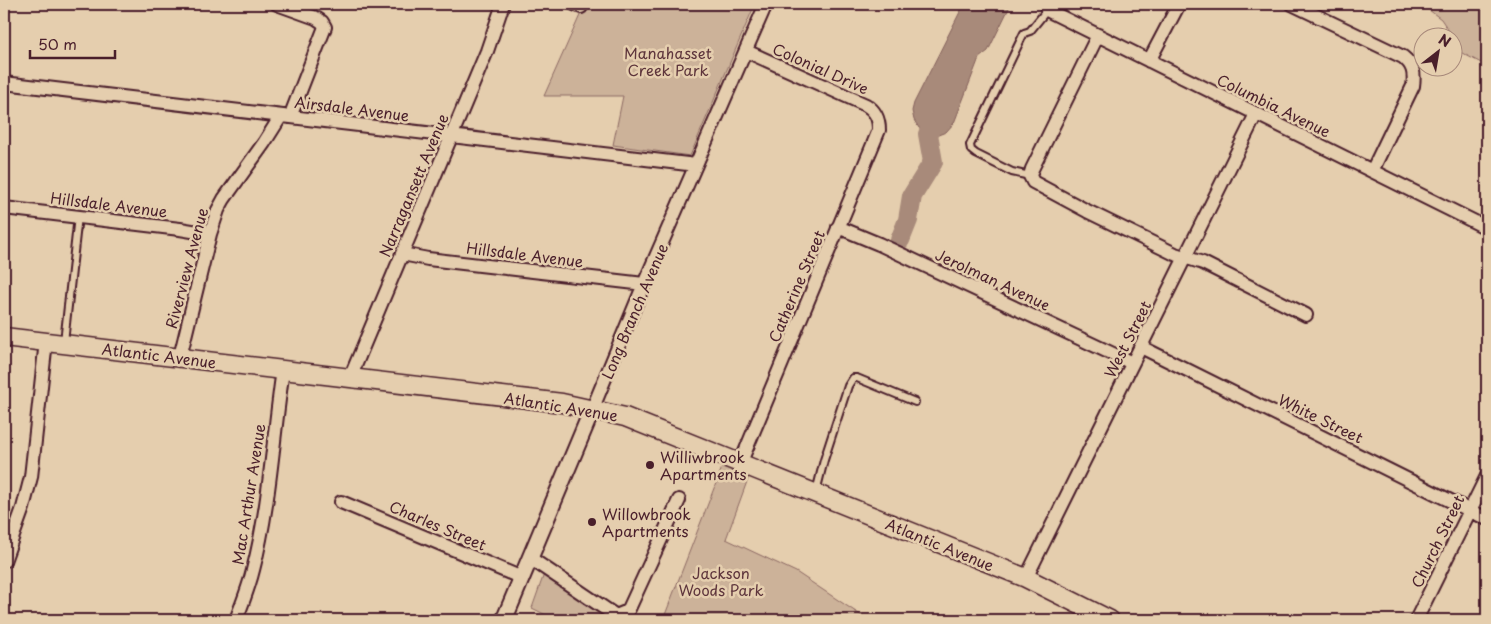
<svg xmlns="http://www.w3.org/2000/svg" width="1491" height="624" font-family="'Playpen Sans',sans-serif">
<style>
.green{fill:#ccb299;stroke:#8b6862}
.water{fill:#a88a7a;stroke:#825f5a}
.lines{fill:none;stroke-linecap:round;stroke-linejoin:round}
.river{stroke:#a88a7a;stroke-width:20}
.service-casing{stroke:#4a1f2b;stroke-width:10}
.minor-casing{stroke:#4a1f2b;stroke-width:16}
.tertiary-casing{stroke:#4a1f2b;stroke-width:19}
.secondary-casing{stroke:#4a1f2b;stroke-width:21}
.service{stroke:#e5ceae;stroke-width:6}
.minor{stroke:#e5ceae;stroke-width:12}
.tertiary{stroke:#e5ceae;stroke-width:15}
.secondary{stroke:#e5ceae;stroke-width:18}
.poi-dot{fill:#4a1f2b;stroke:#e5ceae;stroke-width:2}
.labels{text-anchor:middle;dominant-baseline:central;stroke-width:5;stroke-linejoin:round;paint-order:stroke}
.park-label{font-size:15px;fill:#5e353c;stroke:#e5ceae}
.street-label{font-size:15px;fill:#4a1f2b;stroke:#e5ceae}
.poi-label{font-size:15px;fill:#4a1f2b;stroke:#e5ceae;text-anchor:start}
</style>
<rect width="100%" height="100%" fill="#e5ceae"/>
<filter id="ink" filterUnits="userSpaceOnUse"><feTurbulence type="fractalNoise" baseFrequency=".02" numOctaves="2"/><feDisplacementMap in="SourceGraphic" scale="10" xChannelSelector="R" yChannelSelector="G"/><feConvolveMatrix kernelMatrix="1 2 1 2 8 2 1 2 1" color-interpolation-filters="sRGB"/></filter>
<g filter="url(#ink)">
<path class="green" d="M 585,4 L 755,4 L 690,156 L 613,145 L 623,96 L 544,96 Z
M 1421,4 L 1487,4 L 1487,66 L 1460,52 L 1455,40 L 1441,19 Z
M 723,465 L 749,476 L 726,539 L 796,572 L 868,620 L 663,620 Z
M 544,574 L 611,620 L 556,620 L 532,608 Z"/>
<path class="water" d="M 964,4 L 1011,4 L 988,51 L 979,58 L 954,123 L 946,132 L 938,135 L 928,134 L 919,128 L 914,120 L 912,111 L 914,103 Z"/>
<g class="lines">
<path class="river" d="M 900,240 L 908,220 L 912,196 L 933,162 L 928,134 L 940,109"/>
<defs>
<path id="service" d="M 1030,176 L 1012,172 L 976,154 L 971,150 L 970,145 L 1024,33 L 1030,31 L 1047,10
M 64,342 L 78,216
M 816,492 L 824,460 L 848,386 L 853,378 L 857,378 L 915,402"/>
<path id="minor" d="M 277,4 L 316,18 L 322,22 L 325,27 L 290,117
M 574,4 L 581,7
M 1292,4 L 1403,57 C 1413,65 1415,73 1413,86 L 1372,171
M 1047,10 L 1487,228
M 1098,35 L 1032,169 L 1030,176 L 1033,182 L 1087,211 L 1175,254 L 1203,263 L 1306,315
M 1149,61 L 1179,4
M 4,83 L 696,165
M 4,208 L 180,229 L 210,234
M 838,227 L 879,244 L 1132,363
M 402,254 L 428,259 L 644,284
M 1141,347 L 1487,519
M 180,357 L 210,234 L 218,210 L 224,199 L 264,143 L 281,116
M 350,378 L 487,51 L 503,4
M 592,410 L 644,284 L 766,4
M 740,464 L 879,130 C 879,119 876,111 866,105 L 746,51
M 341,502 L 522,578
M 530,558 L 616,616 L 628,611 L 679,500
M 4,561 L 23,508 L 31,477 L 46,341
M 1026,578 L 1256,114
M 236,620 C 242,604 249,587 253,570 C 270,505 273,436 283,370
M 1416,620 L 1487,476"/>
<path id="tertiary" d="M 504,620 L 592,410"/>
<path id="secondary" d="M 4,337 L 562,403 L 625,417 L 1026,578 L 1110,620"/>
</defs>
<use href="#service" class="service-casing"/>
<use href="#minor" class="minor-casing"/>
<use href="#tertiary" class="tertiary-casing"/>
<use href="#secondary" class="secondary-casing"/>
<use href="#service" class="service"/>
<use href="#minor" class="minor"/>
<use href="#tertiary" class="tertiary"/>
<use href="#secondary" class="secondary"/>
</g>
</g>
<g class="poi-dot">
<circle cx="650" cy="465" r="5"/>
<circle cx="592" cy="522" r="5"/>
</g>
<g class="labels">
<g class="park-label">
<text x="668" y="52">Manahasset<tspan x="668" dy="17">Creek Park</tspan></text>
<text x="721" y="572">Jackson<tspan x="721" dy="17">Woods Park</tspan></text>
</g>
<g class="street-label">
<text transform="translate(821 68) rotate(24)">Colonial Drive</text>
<text transform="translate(1274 105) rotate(26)">Columbia Avenue</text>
<text transform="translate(352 108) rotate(7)">Airsdale Avenue</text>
<text transform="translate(413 185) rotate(-67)">Narragansett Avenue</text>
<text transform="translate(109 204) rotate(7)">Hillsdale Avenue</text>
<text transform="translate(525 254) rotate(7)">Hillsdale Avenue</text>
<text transform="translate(186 268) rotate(-75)">Riverview Avenue</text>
<text transform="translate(993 279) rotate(25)">Jerolman Avenue</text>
<text transform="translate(796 286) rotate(-67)">Catherine Street</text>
<text transform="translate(634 311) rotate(-67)">Long Branch Avenue</text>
<text transform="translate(1127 339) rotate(-63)">West Street</text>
<text transform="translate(159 355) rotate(7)">Atlantic Avenue</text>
<text transform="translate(561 406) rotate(9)">Atlantic Avenue</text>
<text transform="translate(1321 418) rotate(26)">White Street</text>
<text transform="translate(248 494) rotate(-81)">Mac Arthur Avenue</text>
<text transform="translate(438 525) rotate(23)">Charles Street</text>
<text transform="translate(1437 541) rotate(-64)">Church Street</text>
<text transform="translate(940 544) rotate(22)">Atlantic Avenue</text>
</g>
<g class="poi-label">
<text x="660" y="456">Williwbrook<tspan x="660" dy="17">Apartments</tspan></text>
<text x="602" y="513">Willowbrook<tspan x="602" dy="17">Apartments</tspan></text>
</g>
</g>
<rect width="1491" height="624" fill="none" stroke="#e5ceae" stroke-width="20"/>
<rect x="10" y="10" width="1471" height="604" fill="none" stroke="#4a1f2b" stroke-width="2" filter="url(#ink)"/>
<g transform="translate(1438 52) rotate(31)"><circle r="24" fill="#e5ceae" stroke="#a7887a"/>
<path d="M0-4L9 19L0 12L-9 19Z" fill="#4a1f2b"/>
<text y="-8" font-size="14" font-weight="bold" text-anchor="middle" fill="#4a1f2b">N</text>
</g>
<path d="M30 50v8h85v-8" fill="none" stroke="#4a1f2b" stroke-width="2.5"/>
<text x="38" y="50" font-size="15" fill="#4a1f2b" stroke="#e5ceae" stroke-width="4" paint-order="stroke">50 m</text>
</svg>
